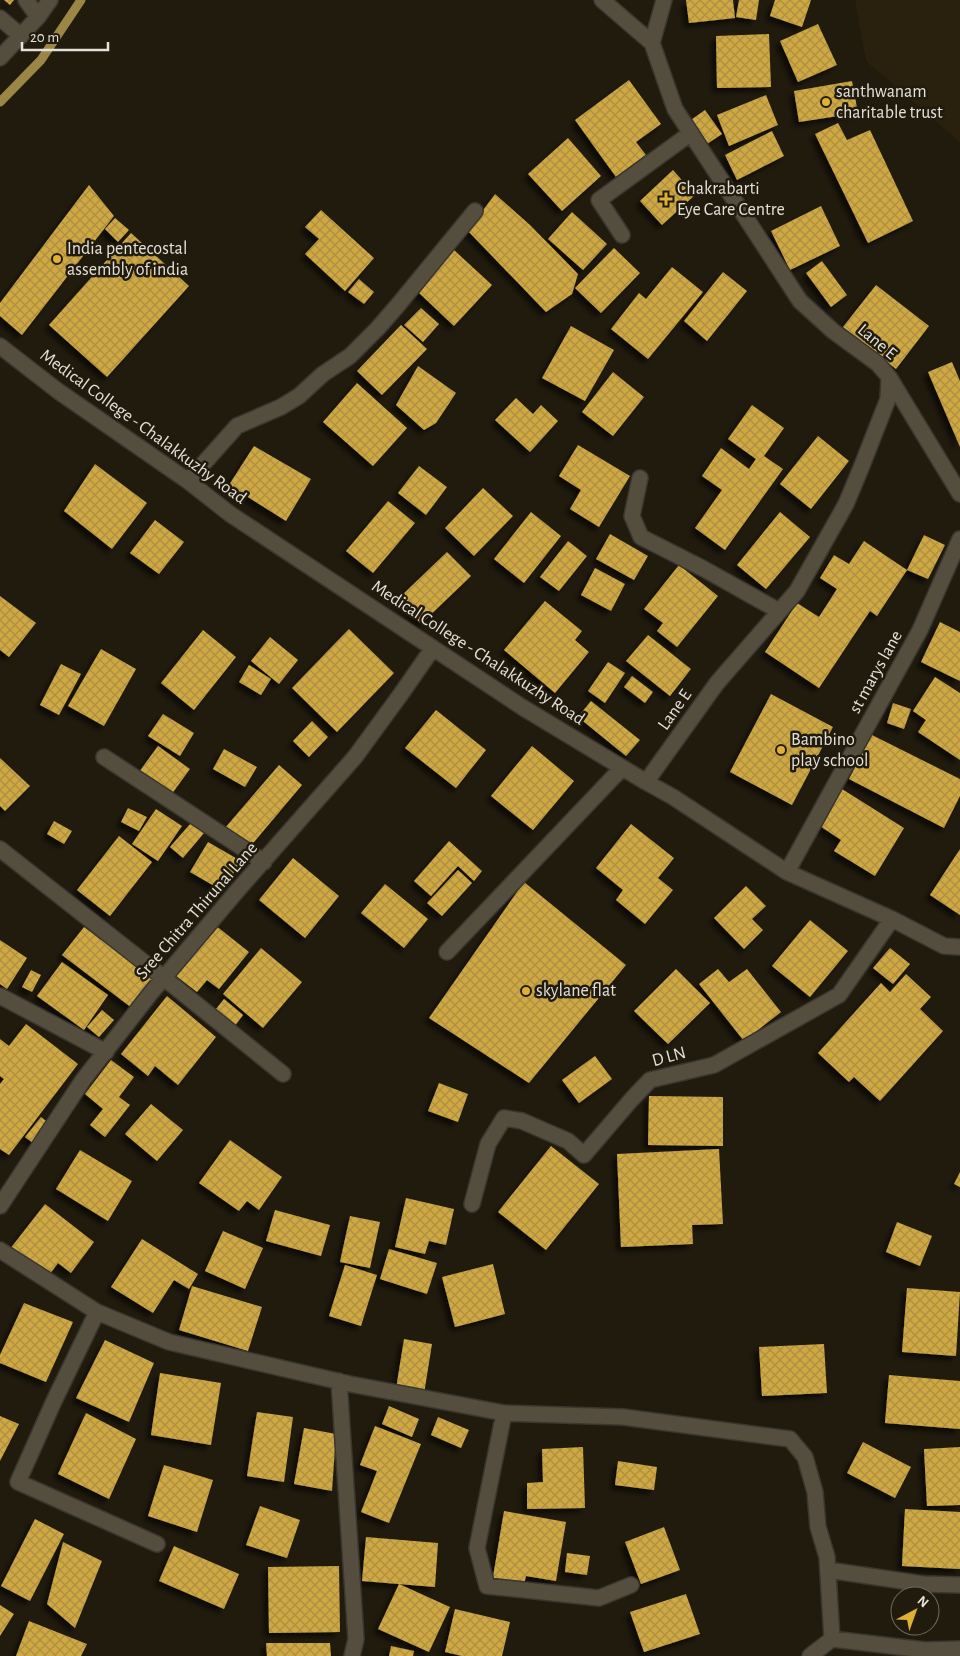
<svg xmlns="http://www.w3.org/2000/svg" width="960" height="1656" font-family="'Alegreya Sans',sans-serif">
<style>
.built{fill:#29210d}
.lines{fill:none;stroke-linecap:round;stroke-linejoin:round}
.stream{stroke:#9b8645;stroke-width:9}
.building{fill:url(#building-cross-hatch);filter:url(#shadow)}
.minor-casing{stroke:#3a3630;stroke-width:18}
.minor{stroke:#554e3f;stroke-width:15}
.poi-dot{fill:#ddb133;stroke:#211b0e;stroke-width:2}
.labels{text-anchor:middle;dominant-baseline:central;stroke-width:5;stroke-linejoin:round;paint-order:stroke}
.poi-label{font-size:18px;fill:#e5e1d9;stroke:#211b0e;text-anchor:start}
.street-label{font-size:18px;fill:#e5e1d9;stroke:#211b0e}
</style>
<defs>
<pattern id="building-cross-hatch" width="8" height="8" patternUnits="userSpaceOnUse" patternTransform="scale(1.25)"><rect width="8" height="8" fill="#cfa843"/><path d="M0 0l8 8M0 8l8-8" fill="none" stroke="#ac8f42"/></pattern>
<filter id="shadow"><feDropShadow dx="-4.5" dy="4.5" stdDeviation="2.5" flood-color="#0009"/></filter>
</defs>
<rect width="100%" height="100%" fill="#211b0e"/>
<path class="built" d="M 855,0 L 960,0 L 960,142 L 866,61 Z"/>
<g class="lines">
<path class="stream" d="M 0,102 L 41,60 L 81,0"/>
</g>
<path class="building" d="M 4,0 L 14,0 L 10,5 Z
M 686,0 L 733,0 L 735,18 L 689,23 Z
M 739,0 L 759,0 L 756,20 L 736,17 Z
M 775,0 L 811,0 L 802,27 L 770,16 Z
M 818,24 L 837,65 L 798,82 L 780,41 Z
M 769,34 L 771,87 L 717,88 L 716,36 Z
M 629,80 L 661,124 L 636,142 L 646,155 L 616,177 L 575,120 Z
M 852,81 L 858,113 L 799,122 L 794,91 Z
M 766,95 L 778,125 L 729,146 L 717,115 Z
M 705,110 L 722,134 L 704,146 L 688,122 Z
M 838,123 L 847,140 L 870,130 L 913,221 L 868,243 L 815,134 Z
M 772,131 L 784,156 L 737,180 L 725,155 Z
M 568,138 L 601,176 L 562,211 L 528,174 Z
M 673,170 L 695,195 L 662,225 L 640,201 Z
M 89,185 L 114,216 L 22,335 L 0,316 L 0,303 Z
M 495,194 L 530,225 L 578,274 L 572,294 L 546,312 L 468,231 Z
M 821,206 L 840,246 L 790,270 L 771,231 Z
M 321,210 L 374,258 L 345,291 L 305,254 L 319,239 L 305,227 Z
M 572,212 L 607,244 L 583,270 L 548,239 Z
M 115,218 L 129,230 L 118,242 L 105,229 Z
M 131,233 L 189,286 L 107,377 L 49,325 Z
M 614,248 L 640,273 L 601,313 L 575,288 Z
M 454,250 L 492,285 L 454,326 L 416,290 Z
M 822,261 L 847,295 L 831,307 L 806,273 Z
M 672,267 L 703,292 L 648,359 L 611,329 L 639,293 L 646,299 Z
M 723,272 L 747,291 L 707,341 L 684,321 Z
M 359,279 L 374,292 L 364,304 L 348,292 Z
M 876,285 L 929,326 L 896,369 L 843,327 Z
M 421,308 L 439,324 L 423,342 L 404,325 Z
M 401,325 L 427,349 L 382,395 L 357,371 Z
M 571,326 L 614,350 L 585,401 L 542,378 Z
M 952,362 L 960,381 L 960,447 L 928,372 Z
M 418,366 L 456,393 L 436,423 L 424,430 L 396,405 Z
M 613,372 L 644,397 L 613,436 L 582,412 Z
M 357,383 L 407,428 L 373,466 L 323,422 Z
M 516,398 L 533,414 L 541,405 L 558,421 L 530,452 L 495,420 Z
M 752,405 L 784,428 L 764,456 L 783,469 L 725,550 L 695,528 L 722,490 L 702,476 L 721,448 L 749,469 L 756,459 L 728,439 Z
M 818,436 L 849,461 L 811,509 L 780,484 Z
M 578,445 L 630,476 L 599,527 L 570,509 L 581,490 L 559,476 Z
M 254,446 L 311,479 L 286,521 L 229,485 Z
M 95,464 L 147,503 L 112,549 L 64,511 Z
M 419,466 L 447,487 L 426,515 L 398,493 Z
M 483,488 L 513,516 L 474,556 L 445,528 Z
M 388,501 L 415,523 L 373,573 L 346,551 Z
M 531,512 L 561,536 L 524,583 L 494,559 Z
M 780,512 L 810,537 L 766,589 L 737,565 Z
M 155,520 L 184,542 L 159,574 L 130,553 Z
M 610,534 L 648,556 L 634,580 L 596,559 Z
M 924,535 L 945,545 L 928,579 L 907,570 Z
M 568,541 L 587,556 L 559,591 L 540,577 Z
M 864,541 L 907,570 L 877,616 L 870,611 L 819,688 L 765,652 L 797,603 L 819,617 L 837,589 L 820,578 L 834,555 L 849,564 Z
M 447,552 L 471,576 L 421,624 L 398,599 Z
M 679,565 L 718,596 L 677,647 L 657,631 L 663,623 L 644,609 Z
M 595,568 L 625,584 L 611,611 L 581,595 Z
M 0,596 L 36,623 L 9,657 L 0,650 Z
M 545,601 L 582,631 L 575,640 L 589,652 L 555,693 L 504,650 Z
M 940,622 L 960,632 L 960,681 L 921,662 Z
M 349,629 L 394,673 L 337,732 L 292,688 Z
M 203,630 L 236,657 L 194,710 L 161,683 Z
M 648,635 L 691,669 L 670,696 L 626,661 Z
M 270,637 L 298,660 L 279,684 L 251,661 Z
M 101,649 L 136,669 L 104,726 L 68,706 Z
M 608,662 L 625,673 L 605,703 L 588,691 Z
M 61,664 L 81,674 L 59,715 L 40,705 Z
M 249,665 L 271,679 L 261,695 L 239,682 Z
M 632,676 L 653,692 L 645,703 L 624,687 Z
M 935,677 L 960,693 L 960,760 L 918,732 L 926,720 L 913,711 Z
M 771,694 L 833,727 L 792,805 L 730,772 Z
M 591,701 L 640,740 L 626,756 L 578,717 Z
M 893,703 L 911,709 L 904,729 L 887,723 Z
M 436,710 L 486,750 L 456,788 L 405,748 Z
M 163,714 L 194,733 L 180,756 L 148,736 Z
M 312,721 L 328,737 L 309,757 L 293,741 Z
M 872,735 L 960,779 L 960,796 L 944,828 L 849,779 Z
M 158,746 L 190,769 L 171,795 L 139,772 Z
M 532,746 L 574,781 L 533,830 L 491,796 Z
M 224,749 L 257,767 L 245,787 L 213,769 Z
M 0,758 L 30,786 L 5,811 L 0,806 Z
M 279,765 L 302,785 L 249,848 L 225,828 Z
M 842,789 L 904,828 L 875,876 L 834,851 L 841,840 L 820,826 Z
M 128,808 L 147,817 L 139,831 L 121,822 Z
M 156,809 L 182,826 L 158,861 L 132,844 Z
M 54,821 L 72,831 L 64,844 L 47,834 Z
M 191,823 L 204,833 L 183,858 L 170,847 Z
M 631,824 L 674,858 L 658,878 L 673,890 L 645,924 L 616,900 L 623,890 L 596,868 Z
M 119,836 L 152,862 L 110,916 L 77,890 Z
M 449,841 L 482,871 L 474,881 L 458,866 L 431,896 L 414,881 Z
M 208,842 L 241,861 L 223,891 L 190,872 Z
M 960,849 L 960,915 L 930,895 Z
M 293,858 L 339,896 L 305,938 L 259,900 Z
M 458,870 L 472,883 L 442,916 L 427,903 Z
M 524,882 L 626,965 L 529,1083 L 429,1018 Z
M 385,884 L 428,919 L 404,948 L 361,913 Z
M 746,886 L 766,906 L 752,919 L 763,930 L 744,949 L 714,918 Z
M 810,920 L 848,951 L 810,997 L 772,966 Z
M 215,925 L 249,952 L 219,989 L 207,980 L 197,992 L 175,975 Z
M 84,927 L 154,979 L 132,1008 L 62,955 Z
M 0,940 L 27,958 L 7,989 L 0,984 Z
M 261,948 L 302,982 L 263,1028 L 223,994 Z
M 890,948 L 910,964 L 893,984 L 873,968 Z
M 62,962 L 108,995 L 84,1030 L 37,996 Z
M 676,969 L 710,1003 L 668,1044 L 634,1011 Z
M 718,969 L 729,982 L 747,969 L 781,1012 L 744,1041 L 699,984 Z
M 31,970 L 41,975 L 32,992 L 22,987 Z
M 906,974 L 931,997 L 920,1009 L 943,1031 L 880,1101 L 854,1077 L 849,1082 L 818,1053 L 881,983 L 890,992 Z
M 167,996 L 216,1037 L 178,1085 L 155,1066 L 148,1076 L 121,1054 Z
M 224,999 L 243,1015 L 232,1030 L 212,1014 Z
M 102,1010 L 114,1020 L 99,1037 L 87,1027 Z
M 26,1024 L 78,1064 L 9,1155 L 0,1149 L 0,1084 L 4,1079 L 0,1076 L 0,1039 L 9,1046 Z
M 595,1056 L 612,1079 L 579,1103 L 562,1080 Z
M 111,1060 L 134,1077 L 119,1097 L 130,1105 L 105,1137 L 90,1125 L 103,1109 L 85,1094 Z
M 439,1083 L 468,1094 L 458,1122 L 428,1111 Z
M 649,1096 L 723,1097 L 723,1146 L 648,1145 Z
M 151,1104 L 183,1130 L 157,1161 L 125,1134 Z
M 41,1117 L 50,1124 L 34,1144 L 25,1137 Z
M 230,1140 L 282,1177 L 259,1210 L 247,1201 L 239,1211 L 199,1183 Z
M 551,1146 L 599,1184 L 546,1250 L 498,1212 Z
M 719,1149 L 723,1224 L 692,1225 L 693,1244 L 621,1247 L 617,1154 Z
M 80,1150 L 132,1181 L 108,1221 L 56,1189 Z
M 960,1172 L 960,1187 L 954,1184 Z
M 406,1198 L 454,1209 L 446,1245 L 429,1241 L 425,1254 L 395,1247 Z
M 45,1204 L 94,1242 L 71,1273 L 58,1263 L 47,1278 L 10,1249 Z
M 275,1210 L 330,1225 L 321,1256 L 266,1241 Z
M 350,1216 L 380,1222 L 370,1268 L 340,1262 Z
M 897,1222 L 932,1236 L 920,1266 L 886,1252 Z
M 223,1231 L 263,1248 L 245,1289 L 205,1271 Z
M 142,1239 L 198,1274 L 189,1289 L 174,1280 L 153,1313 L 111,1287 Z
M 389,1249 L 437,1263 L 427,1294 L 380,1279 Z
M 493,1264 L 505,1314 L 455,1327 L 442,1277 Z
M 345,1265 L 377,1275 L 361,1326 L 329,1316 Z
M 192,1286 L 262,1307 L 248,1351 L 179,1330 Z
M 907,1288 L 960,1292 L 956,1356 L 902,1352 Z
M 24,1303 L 73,1322 L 46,1382 L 0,1363 L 0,1355 Z
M 404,1339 L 432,1344 L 424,1394 L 396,1389 Z
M 105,1340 L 154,1363 L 129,1422 L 76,1398 Z
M 824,1344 L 827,1393 L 762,1396 L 759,1347 Z
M 160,1373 L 221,1383 L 211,1445 L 151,1435 Z
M 889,1375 L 960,1381 L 960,1429 L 885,1423 Z
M 389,1406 L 419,1419 L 412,1437 L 382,1424 Z
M 257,1412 L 293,1417 L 284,1482 L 247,1476 Z
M 86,1413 L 136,1439 L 109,1499 L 58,1474 Z
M 0,1416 L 19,1424 L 0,1461 Z
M 438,1417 L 469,1430 L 461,1448 L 431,1435 Z
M 375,1426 L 421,1444 L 389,1523 L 361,1512 L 377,1471 L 360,1465 Z
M 304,1428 L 336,1434 L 332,1491 L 294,1484 Z
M 863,1442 L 911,1467 L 895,1498 L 847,1473 Z
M 583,1447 L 585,1508 L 527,1509 L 527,1483 L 543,1482 L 542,1449 Z
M 960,1447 L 960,1505 L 927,1506 L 924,1449 Z
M 618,1461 L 657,1467 L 654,1490 L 615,1485 Z
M 164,1465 L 213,1480 L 197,1532 L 148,1516 Z
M 260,1506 L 300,1520 L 287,1558 L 246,1545 Z
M 905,1509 L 960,1512 L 960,1569 L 902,1566 Z
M 504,1511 L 566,1522 L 556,1581 L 526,1576 L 523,1588 L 492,1583 Z
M 35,1519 L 64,1534 L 30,1601 L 1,1586 Z
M 664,1527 L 680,1570 L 641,1584 L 625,1542 Z
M 366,1537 L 438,1543 L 435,1587 L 362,1581 Z
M 63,1542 L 102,1561 L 75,1628 L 47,1604 Z
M 174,1546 L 239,1574 L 224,1609 L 159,1581 Z
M 567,1553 L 590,1556 L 587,1575 L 565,1572 Z
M 339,1566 L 340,1632 L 269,1633 L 268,1567 Z
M 399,1584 L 450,1607 L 429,1652 L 378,1629 Z
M 686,1594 L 700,1634 L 644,1652 L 630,1612 Z
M 0,1605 L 14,1614 L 0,1636 Z
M 455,1609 L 510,1622 L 502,1656 L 462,1656 L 445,1652 Z
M 29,1621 L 87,1644 L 81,1656 L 16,1656 Z
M 266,1643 L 330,1643 L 331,1656 L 267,1656 Z
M 391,1646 L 414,1651 L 413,1656 L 389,1656 Z"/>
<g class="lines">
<defs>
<path id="minor" d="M 26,0 L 38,17
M 602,0 L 652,43 L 675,109 L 800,301 L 833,331 L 878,364 L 889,377 L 888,399 L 861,468 L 846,504 L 797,591 L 717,683 L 646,782
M 0,18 L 21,36
M 652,43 L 664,0
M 0,58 L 38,17 L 50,0
M 622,235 L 599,200 L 691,133
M 0,346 L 58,391 L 188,481 L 230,514 L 522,707 L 646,782 L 673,797 L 787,872 L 892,919 L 944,946 L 960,947
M 889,377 L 960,494
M 640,478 L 632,516 L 641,537 L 704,569 L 779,611
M 188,481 L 237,426 L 281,407 L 299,396 L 323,374 L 350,356 L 378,328 L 398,305 L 475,211
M 104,757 L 264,862
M 0,849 L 164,978 L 283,1074
M 787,872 L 920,630 L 960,539
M 447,952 L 622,768
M 0,996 L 106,1052
M 472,1204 L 488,1144 L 504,1118 L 522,1121 L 568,1141 L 584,1155 L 631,1100 L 650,1080 L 714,1065 L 839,995 L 892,919
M 0,1206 L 83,1080 L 150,994 L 237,891 L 355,757 L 401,694 L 433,648
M 0,1250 L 97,1312 L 169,1342 L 350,1384 L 504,1413 L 477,1548 L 487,1586 L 599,1598 L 631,1585
M 97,1312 L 54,1401 L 18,1482 L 157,1544
M 339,1381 L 356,1639 L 352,1656
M 504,1413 L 623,1417 L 790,1439 L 805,1457 L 815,1492 L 818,1527 L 827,1557 L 832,1639
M 828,1570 L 923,1584 L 960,1585
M 810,1656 L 832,1639 L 925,1650 L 960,1649"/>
</defs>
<use href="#minor" class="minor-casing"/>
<use href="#minor" class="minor"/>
</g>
<g class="poi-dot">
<circle cx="826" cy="102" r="5"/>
<path d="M663.5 191.5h5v5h5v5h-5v5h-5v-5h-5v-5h5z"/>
<circle cx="57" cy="259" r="5"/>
<circle cx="781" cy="750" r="5"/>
<circle cx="526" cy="991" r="5"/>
</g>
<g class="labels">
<g class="poi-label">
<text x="836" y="92">santhwanam<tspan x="836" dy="21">charitable trust</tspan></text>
<text x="677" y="189">Chakrabarti<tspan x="677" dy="21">Eye Care Centre</tspan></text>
<text x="67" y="249">India pentecostal<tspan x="67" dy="21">assembly of india</tspan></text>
<text x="791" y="740">Bambino<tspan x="791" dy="21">play school</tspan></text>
<text x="536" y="991">skylane flat</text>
</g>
<g class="street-label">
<text transform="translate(877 342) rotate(40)">Lane E</text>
<text transform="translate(143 427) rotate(36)">Medical College - Chalakkuzhy Road</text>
<text transform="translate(478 653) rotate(33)">Medical College - Chalakkuzhy Road</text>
<text transform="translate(876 672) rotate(-61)">st marys lane</text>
<text transform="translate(675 710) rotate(-55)">Lane E</text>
<text transform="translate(197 911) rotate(-49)">Sree Chitra Thirunal Lane</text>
<text transform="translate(669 1057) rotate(-15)">D LN</text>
</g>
</g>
<g transform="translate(915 1611) rotate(41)"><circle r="24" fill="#211b0e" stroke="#6f6a5f"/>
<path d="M0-4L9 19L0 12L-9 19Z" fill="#ddb133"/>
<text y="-8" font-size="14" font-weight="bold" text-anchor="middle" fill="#e5e1d9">N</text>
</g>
<path d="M22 42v8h86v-8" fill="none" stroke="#e5e1d9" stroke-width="2.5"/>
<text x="30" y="42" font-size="15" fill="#e5e1d9" stroke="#211b0e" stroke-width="4" paint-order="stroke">20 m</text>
</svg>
